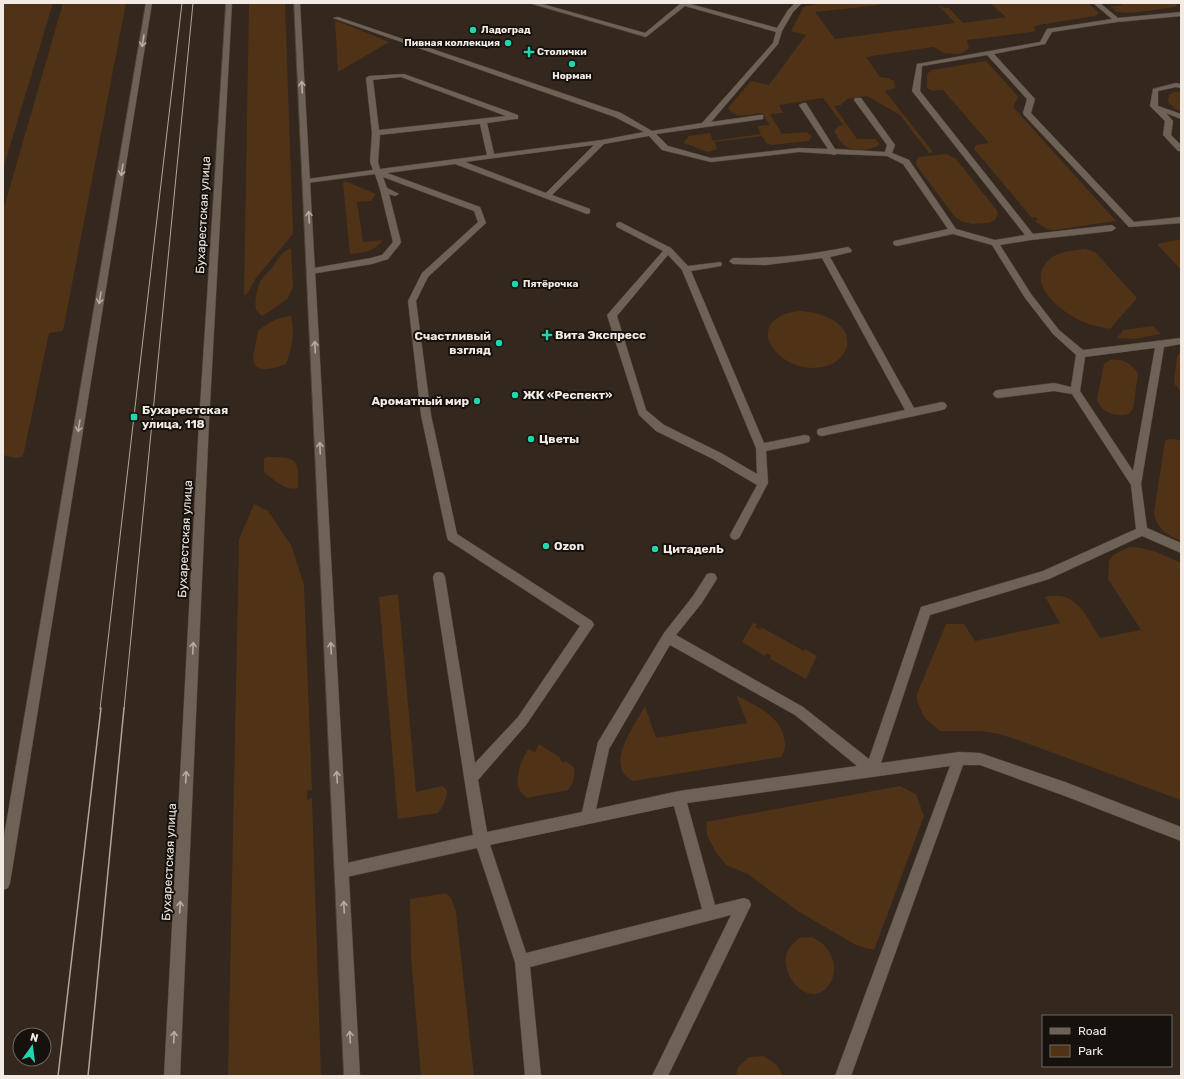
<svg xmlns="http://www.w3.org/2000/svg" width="1184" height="1079" font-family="Rubik,sans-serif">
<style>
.green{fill:#503217}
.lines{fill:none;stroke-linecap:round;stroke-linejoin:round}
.service-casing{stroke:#4e443c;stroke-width:1}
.minor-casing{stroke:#4e443c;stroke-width:1}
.secondary-casing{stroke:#4e443c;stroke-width:1}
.service{fill:#6e6156;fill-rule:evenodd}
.minor{fill:#6e6156;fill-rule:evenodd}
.secondary{fill:#6e6156;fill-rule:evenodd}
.tram-far1{stroke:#b0a69f;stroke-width:1}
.tram{stroke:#b0a69f;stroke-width:1.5}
.oneway{stroke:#b7aca4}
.poi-dot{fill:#22d5af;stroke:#16110d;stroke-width:1.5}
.labels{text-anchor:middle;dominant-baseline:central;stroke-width:4;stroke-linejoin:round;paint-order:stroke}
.far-poi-label{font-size:10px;font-weight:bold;fill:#f2eae3;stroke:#16110d;text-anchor:start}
.street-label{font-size:12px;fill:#f2eae3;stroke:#16110d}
.poi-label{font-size:12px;font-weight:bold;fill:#f2eae3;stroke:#16110d;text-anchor:start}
</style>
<rect width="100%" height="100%" fill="#33271e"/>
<path class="green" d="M 3,3 L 53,3 L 3,169 Z
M 63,3 L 126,3 L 63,331 L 49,333 L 24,452 L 22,457 L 16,458 L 3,455 L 3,211 Z
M 249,3 L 285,3 L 293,234 L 256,278 L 247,294 L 244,295 Z
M 826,3 L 877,3 L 880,5 L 815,12 L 835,39 L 955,23 L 938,5 L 944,8 L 949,8 L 963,23 L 1006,17 L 990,3 L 1088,3 L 1099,13 L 1095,16 L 1039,25 L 1034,27 L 1035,31 L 1032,32 L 967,40 L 969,48 L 964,52 L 959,54 L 944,53 L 933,47 L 866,57 L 880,77 L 888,78 L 894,81 L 895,88 L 885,91 L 933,152 L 929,153 L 900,115 L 867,96 L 847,99 L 841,105 L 834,106 L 857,139 L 875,139 L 879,143 L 879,145 C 871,151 850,152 843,144 C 839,141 837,135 834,131 L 839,126 L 843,125 L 823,98 L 779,105 L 783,113 L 770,114 L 782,134 L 807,132 L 812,137 L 809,141 L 771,145 L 766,143 L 762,136 L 715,142 L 717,149 L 709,152 L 705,151 L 684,143 L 684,142 L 689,136 L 710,133 L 713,141 L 761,134 L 757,126 L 770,125 L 761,113 C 751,114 734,120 728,108 L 751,81 L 769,85 L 806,35 L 791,31 L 803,8 L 806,6 Z
M 1121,3 L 1181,3 L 1181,4 L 1177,4 L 1176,7 C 1161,8 1125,17 1113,10 L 1115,9 L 1109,7 L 1122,5 Z
M 335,20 L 389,42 L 338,72 Z
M 986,61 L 1017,95 L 1018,97 L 1013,107 L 1116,221 L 1054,230 L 1047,229 L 1034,221 L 1038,220 L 1035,217 L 1032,218 L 974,149 L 976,145 L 989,143 L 943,90 L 932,91 L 927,88 L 927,74 L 932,70 Z
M 1174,92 L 1181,92 L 1181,111 L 1177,110 L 1168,102 L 1169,95 Z
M 946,154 L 956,159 L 996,209 L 998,214 L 995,220 L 988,223 L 972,224 L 961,221 L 955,217 L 916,165 L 916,161 L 919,157 Z
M 345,181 L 376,194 L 371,201 L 357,202 L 363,242 L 383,240 C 375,251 363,253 350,254 L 343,183 Z
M 1181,239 L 1181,270 L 1157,244 Z
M 291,248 L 293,287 L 288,298 L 272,310 L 262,316 L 256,310 C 254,300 257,286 263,277 C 266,274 269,271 272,268 C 278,259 280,253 291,248 Z
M 1085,249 L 1095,252 L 1137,298 L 1110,329 C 1100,327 1090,325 1081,321 C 1064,313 1030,289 1044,266 C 1047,261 1052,256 1058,254 C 1066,251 1076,250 1085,249 Z
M 798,311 C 816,311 851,320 847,346 C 845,354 839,360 832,364 C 785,384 734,321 798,311 Z
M 291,316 C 295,334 292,348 286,364 C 276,368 264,372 255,366 L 253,357 L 258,331 C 267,323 278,317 291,316 Z
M 1153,326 L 1161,334 L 1135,339 L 1117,338 L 1123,330 Z
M 1181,352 L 1181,391 L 1175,385 L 1174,382 L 1177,356 Z
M 1110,360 C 1121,358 1132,363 1138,374 L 1133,409 L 1129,414 C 1116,417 1101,413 1097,399 L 1104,364 Z
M 1170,439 L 1181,440 L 1181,541 C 1167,535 1156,528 1154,512 L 1165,441 Z
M 267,457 C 296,457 300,458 298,488 C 286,492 273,479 264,472 L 264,459 Z
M 254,504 L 268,511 L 291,545 L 304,585 L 312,790 L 307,791 L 307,800 L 312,798 L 321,1076 L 228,1076 L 239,539 Z
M 1129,547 C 1149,547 1164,555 1181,563 L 1181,800 L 1018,740 L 999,734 L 980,731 L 940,731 L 927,720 L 923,715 L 917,701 L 917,694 L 946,624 L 964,624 L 975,641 L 1060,623 L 1045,597 C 1077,590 1085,615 1100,638 L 1141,630 L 1108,579 L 1109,561 L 1113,555 Z
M 398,594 L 416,792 L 442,786 L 447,790 C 447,798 443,807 438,813 L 398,819 L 379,597 Z
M 753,623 L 757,624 L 755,627 L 760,630 L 761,627 L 804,651 L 805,649 L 817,656 L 806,679 L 770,659 L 771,656 L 767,653 L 765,656 L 742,642 Z
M 736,695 C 755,706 780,715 784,738 C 786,746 785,750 781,757 L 633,781 C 603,766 635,725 645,706 L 656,738 L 747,723 Z
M 539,744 L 561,758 L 560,760 L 564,763 L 565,761 L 574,767 C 575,775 574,783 568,790 L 527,798 C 525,796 521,793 520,791 C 513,779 522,759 528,749 L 535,752 Z
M 900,786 L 916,794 L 924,816 L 874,950 L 858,946 L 799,912 L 748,874 L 726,865 L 717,854 L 707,835 L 706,822 Z
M 446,893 L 451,898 L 456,912 L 474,1076 L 421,1076 L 411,956 L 410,899 Z
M 812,937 C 816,940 822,942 825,946 C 837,959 838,980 823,991 C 801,1006 772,962 793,944 C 795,942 797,939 800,938 C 803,937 808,938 812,937 Z
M 764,1056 L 777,1065 L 783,1076 L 736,1076 L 738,1067 L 749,1057 Z"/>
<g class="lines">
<defs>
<path id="service" d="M 529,3 L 539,3 L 645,33 L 681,3 L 687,3 L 777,28 L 788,10 L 795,3 L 802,3 L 793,12 L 782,31 L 778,44 L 711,122 L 760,115 L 763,115 L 763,119 L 656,134 L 668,146 L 711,158 L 799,148 L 828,149 L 799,105 L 803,103 L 806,103 L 835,149 L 885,152 L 887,145 L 854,100 L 855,98 L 861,98 L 895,145 L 892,153 L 909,160 L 956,229 L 995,240 L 1025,235 L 912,91 L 917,64 L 1040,42 L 1047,29 L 1112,19 L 1093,3 L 1100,3 L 1118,18 L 1181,12 L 1181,16 L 1117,22 L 1052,32 L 1045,44 L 994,54 L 1035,99 L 1031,113 L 1134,222 L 1181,217 L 1181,223 L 1129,227 L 1024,115 L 1023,113 L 1027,99 L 987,55 L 922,66 L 920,91 L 1033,234 L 1112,225 L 1116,228 L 1112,231 L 1031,240 L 1000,245 L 1031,294 L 1059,330 L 1083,350 L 1181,338 L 1181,344 L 1164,347 L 1141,484 L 1147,528 L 1181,543 L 1181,553 L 1142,536 L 1049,579 L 930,615 L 881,763 L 959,752 L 980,753 L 1065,782 L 1181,827 L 1181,841 L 1065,796 L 980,765 L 963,765 L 851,1076 L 835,1076 L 950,766 L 687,803 L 715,905 L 744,898 L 749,900 L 751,905 L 668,1076 L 652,1076 L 731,915 L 530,967 L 541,1076 L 525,1076 L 515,962 L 477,848 L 342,878 L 337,876 L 335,871 L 337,866 L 342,864 L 473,835 L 433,577 L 435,573 L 439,572 L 443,573 L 445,577 L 475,763 L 518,717 L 580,626 L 448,540 L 447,537 L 421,415 L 408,301 L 422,273 L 478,222 L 474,211 L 383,177 L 387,188 L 399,194 L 395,196 L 389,194 L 401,242 L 400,244 L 388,259 L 372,264 L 311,274 L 308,273 L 307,271 L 308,269 L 371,258 L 382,255 L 393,242 L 380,189 L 375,174 L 307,183 L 303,181 L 307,179 L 373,170 L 370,162 L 372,133 L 366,78 L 369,76 L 404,74 L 518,115 L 518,119 L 515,119 L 487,123 L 494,154 L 602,140 L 644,132 L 615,117 L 333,18 L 338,17 L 621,113 L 652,131 L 702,123 L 773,43 L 776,32 L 685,6 L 646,37 ZM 401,77 L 506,116 L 379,130 L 373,80 ZM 480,124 L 487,155 L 380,169 L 378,162 L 380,135 ZM 649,136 L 662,150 L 711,162 L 799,152 L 831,154 L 834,155 L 837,154 L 887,156 L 903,164 L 948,229 L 894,241 L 893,243 L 894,245 L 897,246 L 953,234 L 992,245 L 1025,298 L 1053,334 L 1076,355 L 1071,387 L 1054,383 L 998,390 L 995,391 L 993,394 L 995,397 L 998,398 L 1054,391 L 1072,394 L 1131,485 L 1136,529 L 1043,571 L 921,607 L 869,759 L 803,707 L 676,635 L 701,604 L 715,582 L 717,578 L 715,574 L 711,573 L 707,574 L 693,596 L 664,633 L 598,742 L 582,812 L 487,832 L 478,780 L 526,725 L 594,625 L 592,621 L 457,534 L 431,415 L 416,301 L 428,277 L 486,223 L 480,207 L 387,173 L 455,164 L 587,214 L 590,213 L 590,209 L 552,195 L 604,144 ZM 594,145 L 546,193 L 465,162 ZM 1155,348 L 1133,471 L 1080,391 L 1085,357 ZM 670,645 L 795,715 L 857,766 L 679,791 L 596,809 L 609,749 ZM 674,806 L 702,909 L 526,953 L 490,845 Z
M 1176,83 L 1181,84 L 1181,88 L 1176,87 L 1158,91 L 1158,106 L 1181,114 L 1181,119 L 1166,113 L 1173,121 L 1171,135 L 1181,145 L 1181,151 L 1178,151 L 1163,135 L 1165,121 L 1150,106 L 1153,89 Z
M 620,222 L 671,248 L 688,266 L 721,262 L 722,264 L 721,266 L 691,271 L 764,443 L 805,435 L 809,436 L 810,439 L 809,442 L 805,443 L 766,451 L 768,483 L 739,538 L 735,540 L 731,538 L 730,535 L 757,485 L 713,459 L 656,431 L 639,415 L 607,315 L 663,251 L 617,227 L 616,225 L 617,223 ZM 668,255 L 682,270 L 756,448 L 757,474 L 721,453 L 664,425 L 646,410 L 617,316 Z
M 848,247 L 852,250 L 851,252 L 830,257 L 914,408 L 942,402 L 945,403 L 947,406 L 945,409 L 942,410 L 822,436 L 818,435 L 817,432 L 818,429 L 905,410 L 822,258 L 766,265 L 733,264 L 729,261 L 733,258 C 772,259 810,255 848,247 Z"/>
<path id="minor" d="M 294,3 L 300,3 L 360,1076 L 344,1076 Z"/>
<path id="secondary" d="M 146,3 L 152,3 L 10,883 L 8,888 L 3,890 L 3,842 Z
M 226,3 L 232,3 L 209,422 L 180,1076 L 164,1076 L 199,422 Z"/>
</defs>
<use href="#service" class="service-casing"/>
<use href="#minor" class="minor-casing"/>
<use href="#secondary" class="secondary-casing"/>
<use href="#service" class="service"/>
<use href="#minor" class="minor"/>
<use href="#secondary" class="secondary"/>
<path class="tram-far1" d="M 100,709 L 182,3
M 124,709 L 193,3"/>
<path class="tram" d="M 58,1076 L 101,708
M 88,1076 L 124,708"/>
</g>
<defs><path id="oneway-shaft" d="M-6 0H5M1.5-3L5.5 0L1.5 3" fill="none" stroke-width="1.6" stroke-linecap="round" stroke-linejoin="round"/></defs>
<g class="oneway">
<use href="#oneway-shaft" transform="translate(143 41) rotate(99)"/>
<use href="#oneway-shaft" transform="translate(302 87) rotate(-93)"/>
<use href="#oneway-shaft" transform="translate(122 170) rotate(99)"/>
<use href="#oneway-shaft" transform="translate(309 217) rotate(-93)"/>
<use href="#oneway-shaft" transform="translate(100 298) rotate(99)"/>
<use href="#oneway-shaft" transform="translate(315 347) rotate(-93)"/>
<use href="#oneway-shaft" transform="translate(79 426) rotate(99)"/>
<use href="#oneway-shaft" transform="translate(320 448) rotate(-93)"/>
<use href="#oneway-shaft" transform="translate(193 648) rotate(-87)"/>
<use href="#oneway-shaft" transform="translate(331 648) rotate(-93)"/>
<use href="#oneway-shaft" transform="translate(186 777) rotate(-87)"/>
<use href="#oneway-shaft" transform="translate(337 777) rotate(-93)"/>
<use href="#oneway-shaft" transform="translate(180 907) rotate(-87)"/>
<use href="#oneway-shaft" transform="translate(344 907) rotate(-93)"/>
<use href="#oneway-shaft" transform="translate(174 1037) rotate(-87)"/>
<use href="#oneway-shaft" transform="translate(350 1037) rotate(-93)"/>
</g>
<g class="poi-dot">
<circle cx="473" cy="30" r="4"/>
<circle cx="508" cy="43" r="4"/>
<path d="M527 46h4v4h4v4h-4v4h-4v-4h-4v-4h4z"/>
<circle cx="572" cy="64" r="4"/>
<circle cx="515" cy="284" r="4"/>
<path d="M545 329h4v4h4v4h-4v4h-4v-4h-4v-4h4z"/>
<circle cx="499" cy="343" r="4"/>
<circle cx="515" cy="395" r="4"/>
<circle cx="477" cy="401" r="4"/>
<rect x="130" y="413" width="8" height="8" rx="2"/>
<circle cx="531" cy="439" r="4"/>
<circle cx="546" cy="546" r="4"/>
<circle cx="655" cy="549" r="4"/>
</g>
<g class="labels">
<g class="far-poi-label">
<text x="481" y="30">Ладоград</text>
<text x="500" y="43" text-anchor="end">Пивная коллекция</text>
<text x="537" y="52">Столички</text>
<text x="572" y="76" text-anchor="middle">Норман</text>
<text x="523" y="284">Пятёрочка</text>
</g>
<g class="street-label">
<text transform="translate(203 215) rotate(-87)">Бухарестская улица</text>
<text transform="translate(185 539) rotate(-87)">Бухарестская улица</text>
<text transform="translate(169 862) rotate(-87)">Бухарестская улица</text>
</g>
<g class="poi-label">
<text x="555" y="335">Вита Экспресс</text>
<text x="491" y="336" text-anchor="end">Счастливый<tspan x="491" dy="14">взгляд</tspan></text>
<text x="523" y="395">ЖК «Респект»</text>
<text x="469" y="401" text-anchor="end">Ароматный мир</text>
<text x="142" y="410">Бухарестская<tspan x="142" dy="14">улица, 118</tspan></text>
<text x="539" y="439">Цветы</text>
<text x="554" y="546">Ozon</text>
<text x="663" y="549">ЦитаделЬ</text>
</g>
</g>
<rect width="1184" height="1079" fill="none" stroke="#f2eae3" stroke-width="8"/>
<rect x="1042" y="1015" width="130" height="52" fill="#16110d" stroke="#6e6863"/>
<rect x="1050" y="1028" width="20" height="6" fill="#6e6156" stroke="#6e6863"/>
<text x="1078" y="1035" font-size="12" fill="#f2eae3">Road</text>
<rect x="1050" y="1045" width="20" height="12" fill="#503217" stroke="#6e6863"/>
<text x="1078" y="1055" font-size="12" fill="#f2eae3">Park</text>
<g transform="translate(32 1047) rotate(14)"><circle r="19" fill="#16110d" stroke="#6e6863"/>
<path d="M0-3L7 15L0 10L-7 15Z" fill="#22d5af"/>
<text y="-6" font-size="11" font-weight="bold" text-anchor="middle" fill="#f2eae3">N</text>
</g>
</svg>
